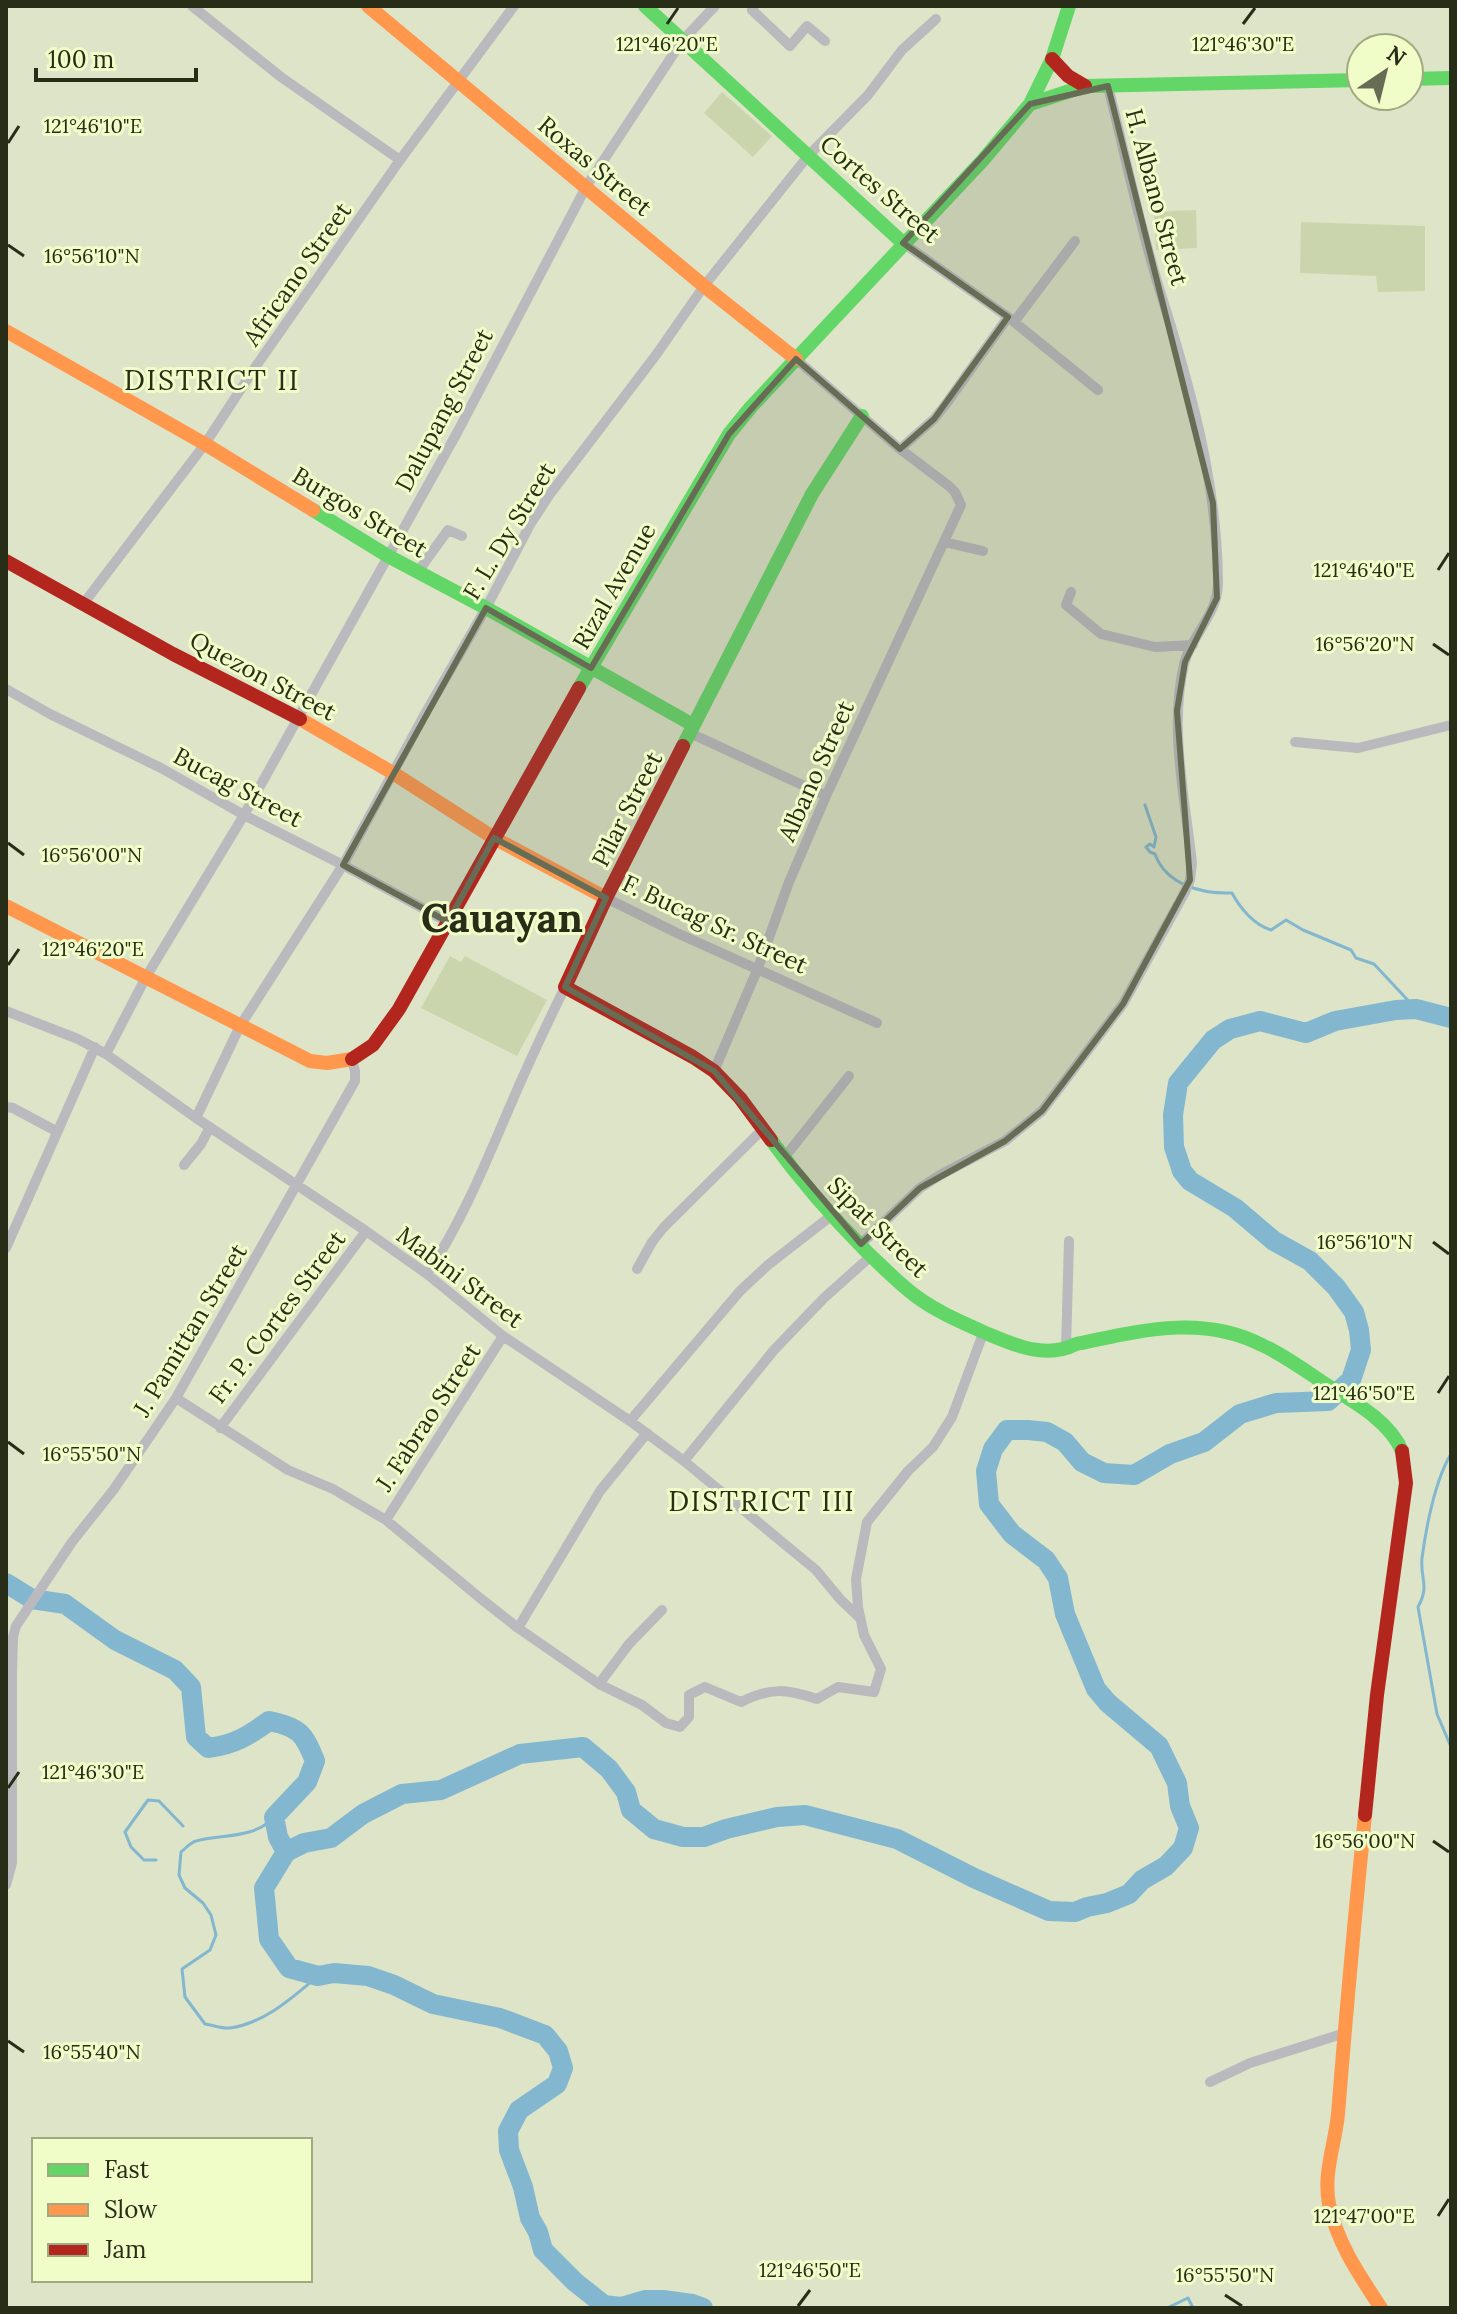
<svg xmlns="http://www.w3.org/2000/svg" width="1457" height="2314" font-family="Lora,serif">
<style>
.green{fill:#cbd5ad}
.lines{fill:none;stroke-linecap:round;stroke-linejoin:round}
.stream{stroke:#83b7cf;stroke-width:3}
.river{stroke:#83b7cf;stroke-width:20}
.street{stroke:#bab9be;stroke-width:10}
.fast{stroke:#63d668;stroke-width:14}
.slow{stroke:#ff974d;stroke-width:14}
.jam{stroke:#b3261e;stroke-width:14}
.marked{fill:#676d55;fill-opacity:0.2;stroke:#676d55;stroke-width:6;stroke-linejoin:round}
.ticks{fill:none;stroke:#282d18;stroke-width:3}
.labels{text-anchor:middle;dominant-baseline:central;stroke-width:6;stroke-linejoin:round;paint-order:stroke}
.street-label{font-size:24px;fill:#282d18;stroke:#f0fdc8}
.quarter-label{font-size:28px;letter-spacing:2px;fill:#282d18;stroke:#f0fdc8}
.town-label{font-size:40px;font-weight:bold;fill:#282d18;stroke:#f0fdc8}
.ticks-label{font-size:20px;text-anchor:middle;fill:#282d18;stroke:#f0fdc8;stroke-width:6;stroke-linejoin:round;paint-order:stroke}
</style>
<rect width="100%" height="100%" fill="#dde4c7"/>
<path class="green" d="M 722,92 L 772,136 L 753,157 L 704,113 Z
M 1196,210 L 1197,248 L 1156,250 L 1154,212 Z
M 1301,222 L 1425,226 L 1425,291 L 1378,292 L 1376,276 L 1300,273 Z
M 450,956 L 461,962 L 465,956 L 547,1000 L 517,1056 L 421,1008 Z"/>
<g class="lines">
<path class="stream" d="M 1145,805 L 1156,837 L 1154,847 L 1150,844 L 1146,847 L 1150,852 L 1155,854 C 1166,885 1202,894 1232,893 C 1240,908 1254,925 1271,930 L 1286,920 L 1303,930 L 1351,950 L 1356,958 L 1374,964 L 1416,1009
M 1451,1454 C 1435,1480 1426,1528 1422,1558 C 1420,1580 1430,1585 1418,1607 L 1437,1714 L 1451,1747
M 274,1817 C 255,1839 222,1834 196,1841 C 191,1842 186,1848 181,1852 L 179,1875 L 185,1888 L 203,1903 L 211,1915 L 216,1935 L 210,1950 L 182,1969 L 185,1997 L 205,2024 C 213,2025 223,2029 230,2028 C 265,2023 293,1997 318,1976
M 156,1860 L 144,1860 L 131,1847 L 125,1832 L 148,1800 L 159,1801 L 183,1826
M 1167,2308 L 1188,2298 L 1193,2308"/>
<path class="river" d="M 6,1583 L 32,1599 L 65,1604 L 115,1640 L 175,1670 L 191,1687 L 196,1737 L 208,1748 C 234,1745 248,1736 269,1721 C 299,1727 304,1733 315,1761 L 307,1782 L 274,1817 L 278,1837 L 286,1852
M 703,2308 L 692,2304 L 663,2300 L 645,2300 L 621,2307 L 604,2305 L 575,2282 L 543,2250 L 538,2232 L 530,2218 L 523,2187 L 509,2150 L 508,2131 L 519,2110 L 557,2084 L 563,2068 L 558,2051 L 545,2035 L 500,2018 L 433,2004 L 394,1985 L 368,1976 L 334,1973 L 318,1976 L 289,1968 L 269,1939 L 264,1888 L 286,1852 L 304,1843 L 331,1838 L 363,1814 L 402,1794 L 441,1790 L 520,1754 L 583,1747 L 609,1769 L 626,1792 L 631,1810 L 654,1829 L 683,1837 L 704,1837 L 726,1829 L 777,1817 L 805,1815 L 897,1839 L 974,1878 L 1049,1911 L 1075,1912 L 1087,1907 L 1107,1903 L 1129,1894 L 1142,1880 L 1166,1866 L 1183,1848 L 1189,1828 L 1180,1806 L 1177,1783 L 1159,1746 L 1108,1703 L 1096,1689 L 1065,1614 L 1058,1578 L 1046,1560 L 1012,1534 L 989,1504 L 986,1471 L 993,1449 L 1007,1430 L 1028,1430 L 1047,1432 L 1065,1442 L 1082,1462 L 1104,1473 L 1134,1475 L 1170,1454 L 1204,1442 L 1240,1414 L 1276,1403 L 1328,1401 L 1351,1380 L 1361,1350 L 1359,1330 L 1354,1312 L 1336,1287 L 1310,1261 L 1274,1241 L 1235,1208 L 1190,1181 L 1182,1171 L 1174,1147 L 1173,1115 L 1178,1083 L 1213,1040 L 1230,1029 L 1260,1021 L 1306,1033 L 1335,1021 L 1396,1010 L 1416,1009 L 1451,1018"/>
<path class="street" d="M 192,6 L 281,77 L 400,160
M 754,6 L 752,10 L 790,46 L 807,26 L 825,41
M 903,243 L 1008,317 L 1098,390
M 1014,322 L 1075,241
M 900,449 L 934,419 L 946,404 L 1008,317
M 944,542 L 983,551
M 417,573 L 448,530 L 462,536
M 1071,592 L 1066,605 L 1101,634 L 1155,647 L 1193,645
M 84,603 L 205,444 L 254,369 L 400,160 L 514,6
M 6,689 L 50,714 L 161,768 L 244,815 L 343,865 L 448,922
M 690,733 L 826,796
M 1295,742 L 1358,748 L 1451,725
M 606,898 L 677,933 L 877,1023
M 6,1011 L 78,1039 L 106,1054 L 196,1118 L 366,1231 L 427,1274 L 503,1336 L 630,1421 L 684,1461 L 816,1570 L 840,1599 L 860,1618
M 106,1054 L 146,977 L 244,815 L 458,431 L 586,187 L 682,41 L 715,6
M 714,1071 L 758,968 L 789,882 L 826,796 L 961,505 L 955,492 L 949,486 L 900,449 L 796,359
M 6,1107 L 13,1108 L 56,1131
M 196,1118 L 240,1026 L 343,865 L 426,712 L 486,608 L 531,523 L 550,494 L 656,355 L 704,286 L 808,156 L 868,95 L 902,50 L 936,19
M 784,1158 L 849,1076
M 184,1165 L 201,1144 L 210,1127
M 861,1244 L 920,1188 L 940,1175 L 1005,1141 L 1042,1111 L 1123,1004 L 1185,892 L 1190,880 L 1192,863 C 1185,798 1169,729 1184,664 C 1191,635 1219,614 1218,581 C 1217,481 1190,386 1160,291 C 1139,224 1125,154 1108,86
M 6,1248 L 95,1047
M 637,1269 L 652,1242 L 664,1227 L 762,1130
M 427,1274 C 462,1222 486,1162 511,1104 C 528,1064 546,1026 565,987
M 1066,1349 L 1069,1241
M 176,1398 L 288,1470 L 333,1489 L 386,1520 L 480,1598 L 518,1628 L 599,1684 L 642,1705 L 666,1723 L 680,1727 L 689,1717 L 689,1695 L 705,1687 L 741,1702 C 771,1687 786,1689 817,1699 L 838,1687 L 874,1692 L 881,1669 L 864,1635 L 858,1607 L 856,1579 L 867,1522 L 908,1471 L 933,1447 L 952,1417 L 984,1331
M 630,1421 L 740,1291 L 768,1265 L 831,1216
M 220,1428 L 366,1231
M 684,1461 L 774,1350 L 824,1298 L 871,1256
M 386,1520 L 503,1336
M 518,1628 L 600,1491 L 647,1433
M 599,1684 L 629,1644 L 662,1610
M 6,1885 L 12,1863 L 12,1673 L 13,1637 L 16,1626 L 72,1542 L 114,1489 L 176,1398 L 355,1081 L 355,1071 L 352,1060
M 1210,2082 L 1250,2063 L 1345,2033"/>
<path class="fast" d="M 645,6 L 903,243
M 1409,79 L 1451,78
M 1030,104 L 1085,86 L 1361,80
M 313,510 L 388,556 L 486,608 L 693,725
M 579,688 L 729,434 L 751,407 L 983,160 L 1030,104 L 1052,59 L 1069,6
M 683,746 L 812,494 L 862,416
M 771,1140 C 800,1180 832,1217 867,1252 C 883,1267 899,1284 917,1297 C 939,1313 964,1323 988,1334 C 1016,1346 1047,1359 1076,1344 C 1139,1331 1201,1314 1262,1345 C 1286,1356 1308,1373 1330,1387 C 1356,1403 1390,1422 1402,1451"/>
<path class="slow" d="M 368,6 L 704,286 L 796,359
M 6,331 L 205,444 L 313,510
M 300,719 L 393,773 L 494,838 L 606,898
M 6,906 L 310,1061 L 327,1063 L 352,1059
M 1365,1815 C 1355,1914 1346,2014 1338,2114 C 1335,2145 1323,2173 1329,2204 C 1337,2243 1360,2276 1381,2308"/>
<path class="jam" d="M 1052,59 L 1068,76 L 1085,86
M 6,561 L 173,654 L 300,719
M 683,746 L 606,898 L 565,987 L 693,1057 L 714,1071 L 740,1098 L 771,1140
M 352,1059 L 373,1045 L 399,1009 L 579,688
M 1365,1815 L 1377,1695 L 1406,1483 L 1402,1451"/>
</g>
<path class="marked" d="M 1108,86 L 1213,503 L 1217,598 L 1185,662 L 1177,711 L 1190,880 L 1123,1004 L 1042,1111 L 1005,1141 L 920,1188 L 861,1244 L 714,1071 L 565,987 L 606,898 L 494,838 L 448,922 L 343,865 L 486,608 L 591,668 L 729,434 L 796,359 L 900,449 L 934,419 L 1008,317 L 903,243 L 1030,104 Z"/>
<path class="ticks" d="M 667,24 L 678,8M 1243,24 L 1255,8M 8,143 L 19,126M 8,245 L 24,256M 1438,570 L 1449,553M 1433,644 L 1449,655M 8,843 L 24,855M 8,965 L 19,949M 1433,1242 L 1449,1254M 1438,1393 L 1449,1376M 8,1442 L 24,1454M 8,1788 L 19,1772M 1433,1841 L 1449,1852M 8,2041 L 24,2052M 1438,2216 L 1449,2199M 1225,2295 L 1242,2306M 798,2306 L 810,2290"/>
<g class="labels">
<g class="street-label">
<text transform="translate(595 166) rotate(40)">Roxas Street</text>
<text transform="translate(880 189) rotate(41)">Cortes Street</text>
<text transform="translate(1157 197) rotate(75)">H. Albano Street</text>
<text transform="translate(297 274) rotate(-55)">Africano Street</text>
<text transform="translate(444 410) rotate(-62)">Dalupang Street</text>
<text transform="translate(360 512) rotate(31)">Burgos Street</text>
<text transform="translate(509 531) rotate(-59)">F. L. Dy Street</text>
<text transform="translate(614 586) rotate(-60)">Rizal Avenue</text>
<text transform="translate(263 676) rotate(28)">Quezon Street</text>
<text transform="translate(816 771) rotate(-66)">Albano Street</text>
<text transform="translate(238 787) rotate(28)">Bucag Street</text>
<text transform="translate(627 809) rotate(-63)">Pilar Street</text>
<text transform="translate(715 924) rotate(25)">F. Bucag Sr. Street</text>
<text transform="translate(878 1227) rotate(45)">Sipat Street</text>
<text transform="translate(460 1277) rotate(37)">Mabini Street</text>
<text transform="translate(277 1317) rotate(-53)">Fr. P. Cortes Street</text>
<text transform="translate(190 1330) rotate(-59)">J. Pamittan Street</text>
<text transform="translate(428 1417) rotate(-57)">J. Fabrao Street</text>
</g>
<g class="quarter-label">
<text x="212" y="380">DISTRICT II</text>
<text x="762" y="1501">DISTRICT III</text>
</g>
<g class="town-label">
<text x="502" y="917">Cauayan</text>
</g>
</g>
<g class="ticks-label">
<text x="667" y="51">121°46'20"E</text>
<text x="1243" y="51">121°46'30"E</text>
<text x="93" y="133">121°46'10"E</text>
<text x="92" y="263">16°56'10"N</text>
<text x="1364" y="577">121°46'40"E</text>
<text x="1365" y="651">16°56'20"N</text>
<text x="92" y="862">16°56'00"N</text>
<text x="93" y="956">121°46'20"E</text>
<text x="1365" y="1249">16°56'10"N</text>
<text x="1364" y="1400">121°46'50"E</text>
<text x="92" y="1461">16°55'50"N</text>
<text x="93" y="1779">121°46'30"E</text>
<text x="1365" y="1848">16°56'00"N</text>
<text x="92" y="2059">16°55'40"N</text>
<text x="1364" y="2223">121°47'00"E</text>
<text x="810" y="2277">121°46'50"E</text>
<text x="1225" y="2282">16°55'50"N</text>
</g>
<rect width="1457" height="2314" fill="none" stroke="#282d18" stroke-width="16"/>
<rect x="32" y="2138" width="280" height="144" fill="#f0fdc8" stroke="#a0aa82" stroke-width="2"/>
<rect x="48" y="2164" width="40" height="12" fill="#63d668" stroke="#a0aa82" stroke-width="2"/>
<text x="104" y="2178" font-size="24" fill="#282d18">Fast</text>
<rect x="48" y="2204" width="40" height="12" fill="#ff974d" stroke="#a0aa82" stroke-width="2"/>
<text x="104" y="2218" font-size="24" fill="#282d18">Slow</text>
<rect x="48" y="2244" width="40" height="12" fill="#b3261e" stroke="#a0aa82" stroke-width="2"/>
<text x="104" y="2258" font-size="24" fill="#282d18">Jam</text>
<g transform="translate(1385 72) rotate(35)"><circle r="38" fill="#f0fdc8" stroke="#a0aa82" stroke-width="2"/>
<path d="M0-6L14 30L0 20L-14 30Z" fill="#676d55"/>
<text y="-12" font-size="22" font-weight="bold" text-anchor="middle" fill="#282d18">N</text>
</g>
<path d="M36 68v12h160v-12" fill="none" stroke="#282d18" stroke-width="4"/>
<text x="48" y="68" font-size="24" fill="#282d18" stroke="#f0fdc8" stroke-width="6" paint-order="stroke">100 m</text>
</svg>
